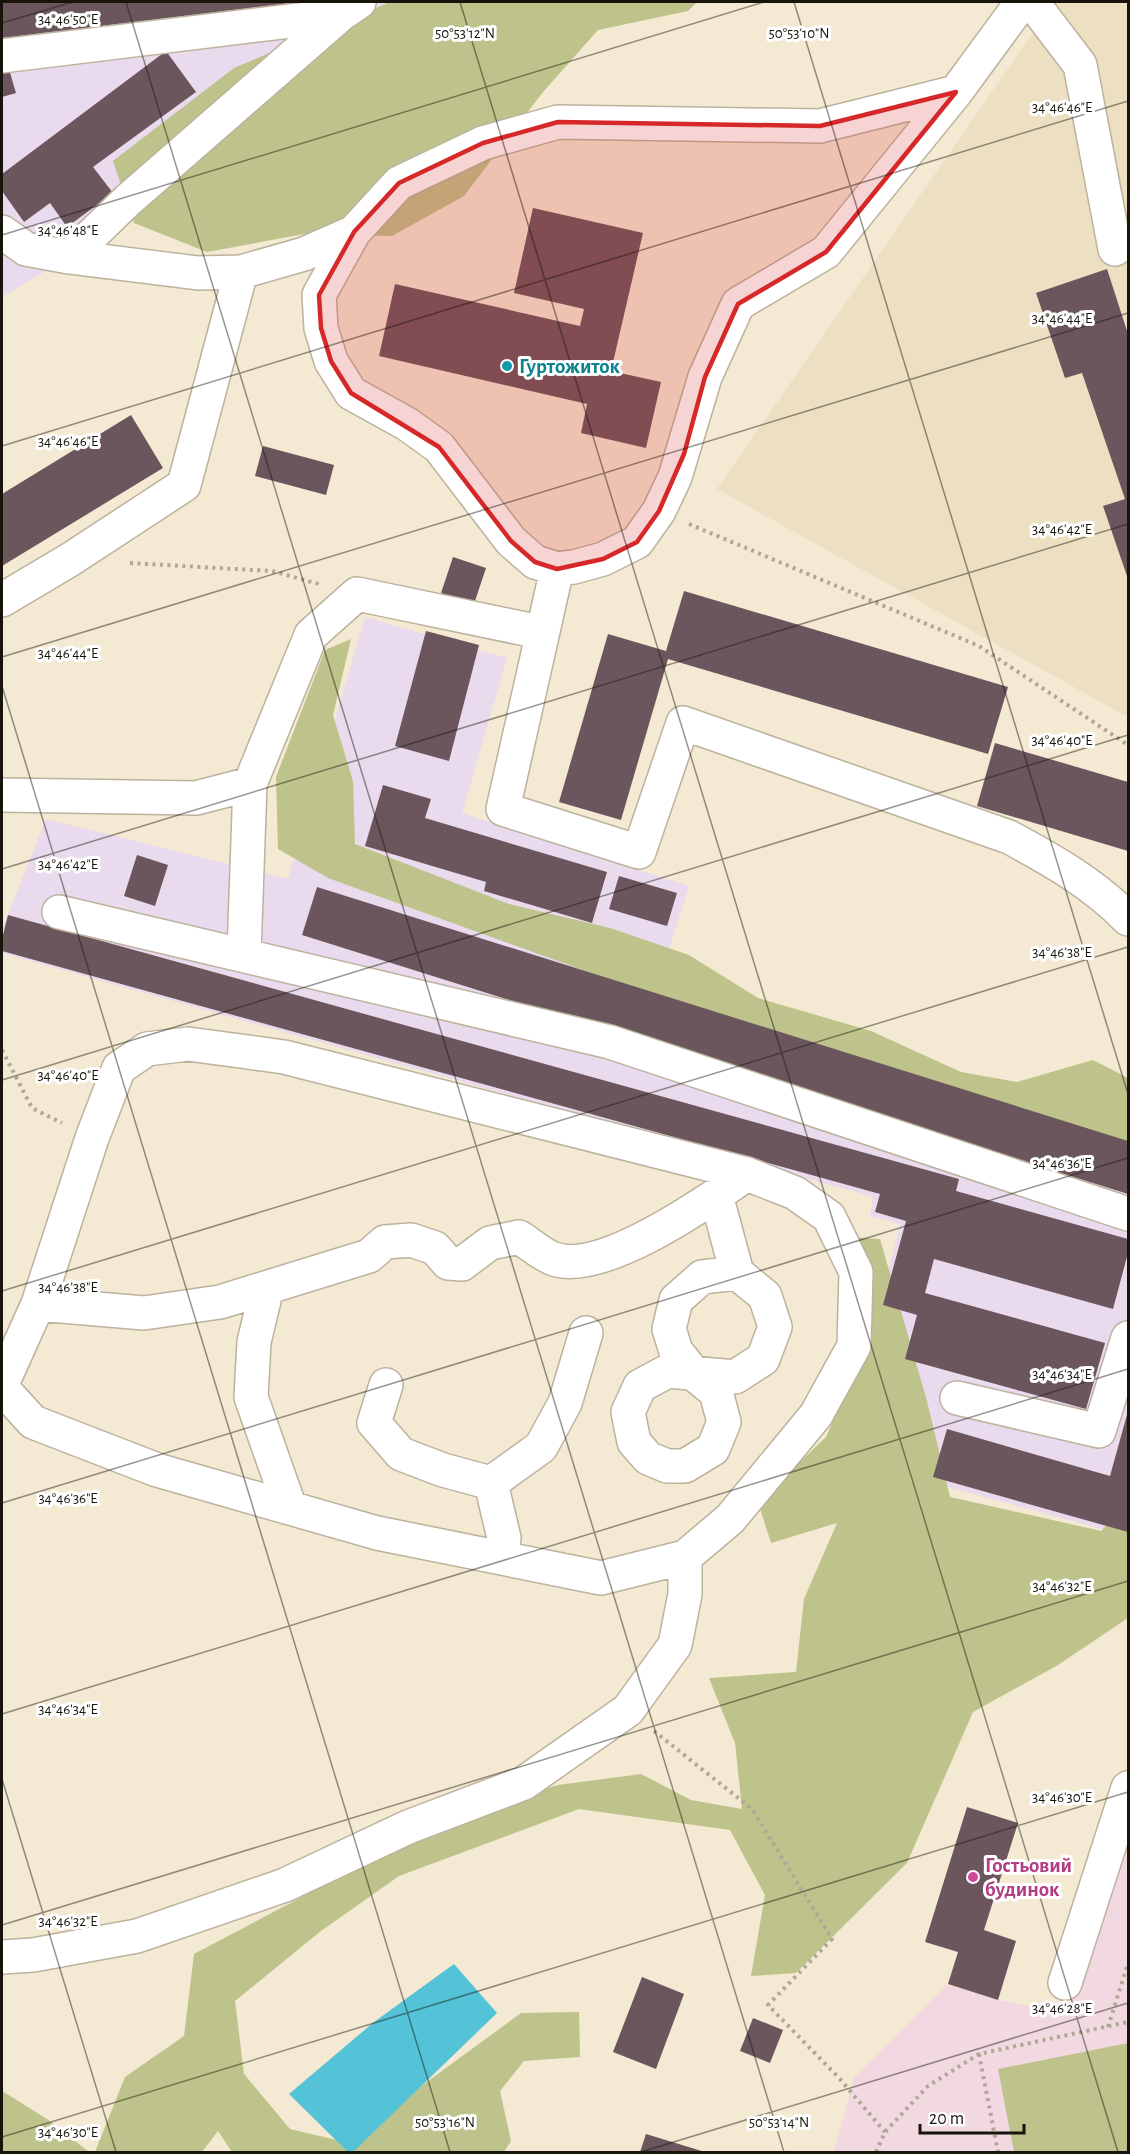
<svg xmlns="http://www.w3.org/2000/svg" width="1130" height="2154" font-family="'Alegreya Sans',sans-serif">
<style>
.built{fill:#eddfc2}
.industrial{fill:#eadaed}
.education{fill:#f2d9e1}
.green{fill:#bdc38a}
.water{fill:#54c2d7}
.building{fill:#6c565d}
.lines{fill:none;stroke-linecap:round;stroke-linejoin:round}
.minor-casing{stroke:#bcb29d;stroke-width:36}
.path{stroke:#b0a795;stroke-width:4;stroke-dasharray:3 4.5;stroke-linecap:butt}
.minor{stroke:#fff;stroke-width:33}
.marked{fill:#d62828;fill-opacity:0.2;stroke:#d62828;stroke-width:4.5;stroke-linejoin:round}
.ticks{fill:none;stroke:#18140c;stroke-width:1.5;stroke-opacity:0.45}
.culture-dot{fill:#0f9aa8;stroke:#fff;stroke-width:2}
.hotel-dot{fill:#d1479c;stroke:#fff;stroke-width:2}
.labels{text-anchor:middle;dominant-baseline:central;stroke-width:6;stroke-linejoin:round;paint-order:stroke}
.culture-label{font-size:21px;font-weight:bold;fill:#0d838f;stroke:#fff;text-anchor:start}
.hotel-label{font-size:21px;font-weight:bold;fill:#b23c85;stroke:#fff;text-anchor:start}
.ticks-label{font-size:15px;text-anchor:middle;fill:#18140c;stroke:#fff;stroke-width:6;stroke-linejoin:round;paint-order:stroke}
</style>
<rect width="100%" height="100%" fill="#f4e9d3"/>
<path class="built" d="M 1054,2 L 1128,2 L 1128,717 L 717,489 Z"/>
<path class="industrial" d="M 2,2 L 395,2 L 69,257 L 2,297 Z
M 365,617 L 507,658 L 462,813 L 689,886 L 657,987 L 1128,1137 L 1128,1536 L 933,1483 L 880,1305 L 900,1224 L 870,1216 L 873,1197 L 2,953 L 2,929 L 46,819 L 288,879 Z"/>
<path class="education" d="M 1128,1818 L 1128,2152 L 834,2152 L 854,2078 L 948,1984 L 998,2000 L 1066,2013 Z"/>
<path class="green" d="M 390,2 L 697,2 L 688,11 L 598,30 L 543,92 L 464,196 L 392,236 L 304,234 L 207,252 L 134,223 L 113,161 L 234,68 Z
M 351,639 L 333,715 L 353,781 L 355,844 L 509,904 L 610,928 L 689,955 L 758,998 L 871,1031 L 961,1072 L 1017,1082 L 1093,1060 L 1128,1078 L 1128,1151 L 802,1049 L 328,878 L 278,849 L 276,777 L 325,650 Z
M 849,1237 L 880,1239 L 927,1401 L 950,1497 L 1101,1531 L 1128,1505 L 1128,1618 L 1058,1665 L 973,1712 L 907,1863 L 796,1973 L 751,1976 L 765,1895 L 730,1830 L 579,1809 L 399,1876 L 321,1931 L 235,2001 L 244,2074 L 290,2129 L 345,2142 L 521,2013 L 579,2012 L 580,2057 L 524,2061 L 500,2091 L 511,2141 L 504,2152 L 232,2152 L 218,2131 L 202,2152 L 95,2152 L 125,2077 L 184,2036 L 194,1954 L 451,1818 L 558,1785 L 641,1774 L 691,1800 L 742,1809 L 735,1743 L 709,1678 L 796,1672 L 804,1599 L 837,1523 L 771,1543 L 758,1502 L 826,1437 L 861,1355 Z
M 1128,2043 L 1128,2152 L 1014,2152 L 998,2069 Z
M 2,2091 L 47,2119 L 89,2152 L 2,2152 Z"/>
<path class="water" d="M 454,1964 L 497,2013 L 353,2152 L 348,2152 L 289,2094 L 374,2022 Z"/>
<path class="building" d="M 2,2 L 291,2 L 291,3 L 2,38 Z
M 166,51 L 196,92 L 93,167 L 113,193 L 67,227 L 50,203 L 24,222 L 2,191 L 2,174 Z
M 8,66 L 16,93 L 2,97 L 2,68 Z
M 533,208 L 643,233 L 611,371 L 661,382 L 646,448 L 581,433 L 587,404 L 379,356 L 395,284 L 580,326 L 584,309 L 514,293 Z
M 1107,269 L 1128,334 L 1128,579 L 1103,506 L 1125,499 L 1082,373 L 1065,378 L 1036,293 Z
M 131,415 L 163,468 L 2,566 L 2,494 Z
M 263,446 L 334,465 L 326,495 L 255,476 Z
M 453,557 L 486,568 L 474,604 L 441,593 Z
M 684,591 L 1008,687 L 988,754 L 668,659 L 621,820 L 559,802 L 608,634 L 666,651 Z
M 426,631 L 479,645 L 449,761 L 395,746 Z
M 995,743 L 1128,782 L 1128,851 L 977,806 Z
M 383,785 L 431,799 L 425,818 L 607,872 L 592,923 L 484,891 L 486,882 L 365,846 Z
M 137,855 L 168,865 L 155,906 L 124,896 Z
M 619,876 L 677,893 L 667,926 L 609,909 Z
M 317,887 L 1128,1141 L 1128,1194 L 302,935 Z
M 8,915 L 959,1179 L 956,1191 L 1128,1239 L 1128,1253 L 1113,1309 L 934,1259 L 925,1293 L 1105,1343 L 1086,1409 L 905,1359 L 917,1315 L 883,1305 L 906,1221 L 875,1212 L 880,1194 L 2,951 L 2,939 Z
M 1128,1411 L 1128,1532 L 933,1477 L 947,1429 L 1110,1476 Z
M 967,1807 L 1018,1823 L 984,1930 L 1016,1941 L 998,2000 L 948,1984 L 958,1952 L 925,1942 Z
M 642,1977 L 684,1994 L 656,2069 L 613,2052 Z
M 753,2018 L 783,2030 L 770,2063 L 740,2051 Z
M 646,2134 L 705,2152 L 640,2152 Z"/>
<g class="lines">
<defs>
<path id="minor" d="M 1032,2 L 1080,65 L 1115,249
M 2,56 L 340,15
M 956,92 L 820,126 L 558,122 L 483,143 L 399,183 L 354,232 L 319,295 L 321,328 L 331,361 L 351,393 L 407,424 L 439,447 L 511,541 L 535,562 L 557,569 L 574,567 L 603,559 L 637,542 L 659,511 L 675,477 L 705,377 L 738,304 L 826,252 L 956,92 L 1022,2
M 2,232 L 26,249 L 69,257 L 198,273 L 241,272 L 304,254 L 354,232
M 69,257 L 128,200 L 340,15 L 359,2
M 557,569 L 503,809 L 639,852 L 683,723 L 1009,837 C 1052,860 1094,884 1128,919
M 2,600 L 71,559 L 184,485 L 241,272
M 2,795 L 196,798 L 250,784 L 311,635 L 357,594 L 540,632
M 59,912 L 610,1042 L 1128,1214
M 244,953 L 250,784
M 716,1195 L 737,1273
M 267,1288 L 254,1342 L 251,1397 L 290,1508
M 38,1304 L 92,1138 L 119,1068 L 147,1049 L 188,1044 L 284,1057 L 747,1174
M 695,1375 L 716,1392 L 724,1422 L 713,1449 L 685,1466 L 667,1466 L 648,1458 L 634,1442 L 628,1412 L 640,1386 L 668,1371 L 735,1377 L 763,1359 L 775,1327 L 765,1296 L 737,1273 L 702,1277 L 676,1300 L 669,1329 L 676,1351 L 695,1375
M 2,1384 L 38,1304 L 144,1313 L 220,1302 L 369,1256 L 385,1242 L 411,1240 L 435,1248 L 448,1263 L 462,1264 L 490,1243 L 519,1237 C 529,1243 542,1255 554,1259 C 602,1276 707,1202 747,1174 L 795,1193 L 829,1217 L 856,1272 L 854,1346 L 816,1415 L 730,1519 L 685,1557 L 601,1578 L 377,1533 L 157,1470 L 33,1422 L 2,1388
M 386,1385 L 374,1423 L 401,1454 L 443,1470 L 491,1483 L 541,1447 L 565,1403 L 586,1333
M 957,1398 L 1099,1431 L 1128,1338
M 491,1483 L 504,1538 L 502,1558
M 2,1957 L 33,1955 L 137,1936 L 285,1885 L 408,1827 L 524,1783 L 628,1710 L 675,1645 L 685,1594 L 685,1557
M 1065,1983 L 1128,1788"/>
</defs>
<use href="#minor" class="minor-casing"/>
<path class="path" d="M 689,524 L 979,646 L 1128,745
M 130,563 L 272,571 L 319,584
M 2,1050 L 32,1108 L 62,1123
M 654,1731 L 752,1809 L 832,1939 L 768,2005 L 839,2078 L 885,2132
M 1108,2027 L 1128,1963
M 979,2054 L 998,2152
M 876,2152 L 885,2132 L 928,2086 L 979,2054 L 1128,2022"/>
<use href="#minor" class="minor"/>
</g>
<path class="marked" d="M 956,92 L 826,252 L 738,304 L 705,377 L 684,454 L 659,511 L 637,542 L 603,559 L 557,569 L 535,562 L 511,541 L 439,447 L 351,393 L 331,361 L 321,328 L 319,295 L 354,232 L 399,183 L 483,143 L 558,122 L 820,126 Z"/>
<path class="ticks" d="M 126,2 L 784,2152M 460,2 L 1118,2152M 794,2 L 1128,1094M 2,23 L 73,2M 2,235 L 764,2M 2,446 L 1128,101M 2,657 L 1128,313M 2,686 L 450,2152M 2,869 L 1128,524M 2,1080 L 1128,735M 2,1291 L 1128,947M 2,1503 L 1128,1158M 2,1714 L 1128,1369M 2,1779 L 116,2152M 2,1925 L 1128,1581M 2,2137 L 1128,1792M 641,2152 L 1128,2003"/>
<circle class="culture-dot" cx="507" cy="366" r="6"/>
<circle class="hotel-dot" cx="973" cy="1877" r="6"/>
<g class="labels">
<g class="culture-label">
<text x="519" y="366">Гуртожиток</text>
</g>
<g class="hotel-label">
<text x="985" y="1865">Гостьовий<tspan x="985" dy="24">будинок</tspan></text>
</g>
</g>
<g class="ticks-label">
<text x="68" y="24">34°46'50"E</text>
<text x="465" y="38">50°53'12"N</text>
<text x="799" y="38">50°53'10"N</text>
<text x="1062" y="112">34°46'46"E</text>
<text x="68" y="235">34°46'48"E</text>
<text x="1062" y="323">34°46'44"E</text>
<text x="68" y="446">34°46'46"E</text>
<text x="1062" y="534">34°46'42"E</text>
<text x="68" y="658">34°46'44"E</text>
<text x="1062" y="745">34°46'40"E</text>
<text x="68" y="869">34°46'42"E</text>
<text x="1062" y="957">34°46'38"E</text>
<text x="68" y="1080">34°46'40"E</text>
<text x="1062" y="1168">34°46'36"E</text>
<text x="68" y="1292">34°46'38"E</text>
<text x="1062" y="1379">34°46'34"E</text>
<text x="68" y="1503">34°46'36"E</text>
<text x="1062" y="1591">34°46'32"E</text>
<text x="68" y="1714">34°46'34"E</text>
<text x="1062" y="1802">34°46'30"E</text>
<text x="68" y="1926">34°46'32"E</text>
<text x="1062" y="2013">34°46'28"E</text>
<text x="445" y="2127">50°53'16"N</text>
<text x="779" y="2127">50°53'14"N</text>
<text x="68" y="2137">34°46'30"E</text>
</g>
<rect width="1130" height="2154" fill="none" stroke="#18140c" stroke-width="6"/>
<path d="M920 2124v9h104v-9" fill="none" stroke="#18140c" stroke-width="3"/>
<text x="929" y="2124" font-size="18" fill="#18140c" stroke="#ffffff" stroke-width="4.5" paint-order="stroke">20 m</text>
</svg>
